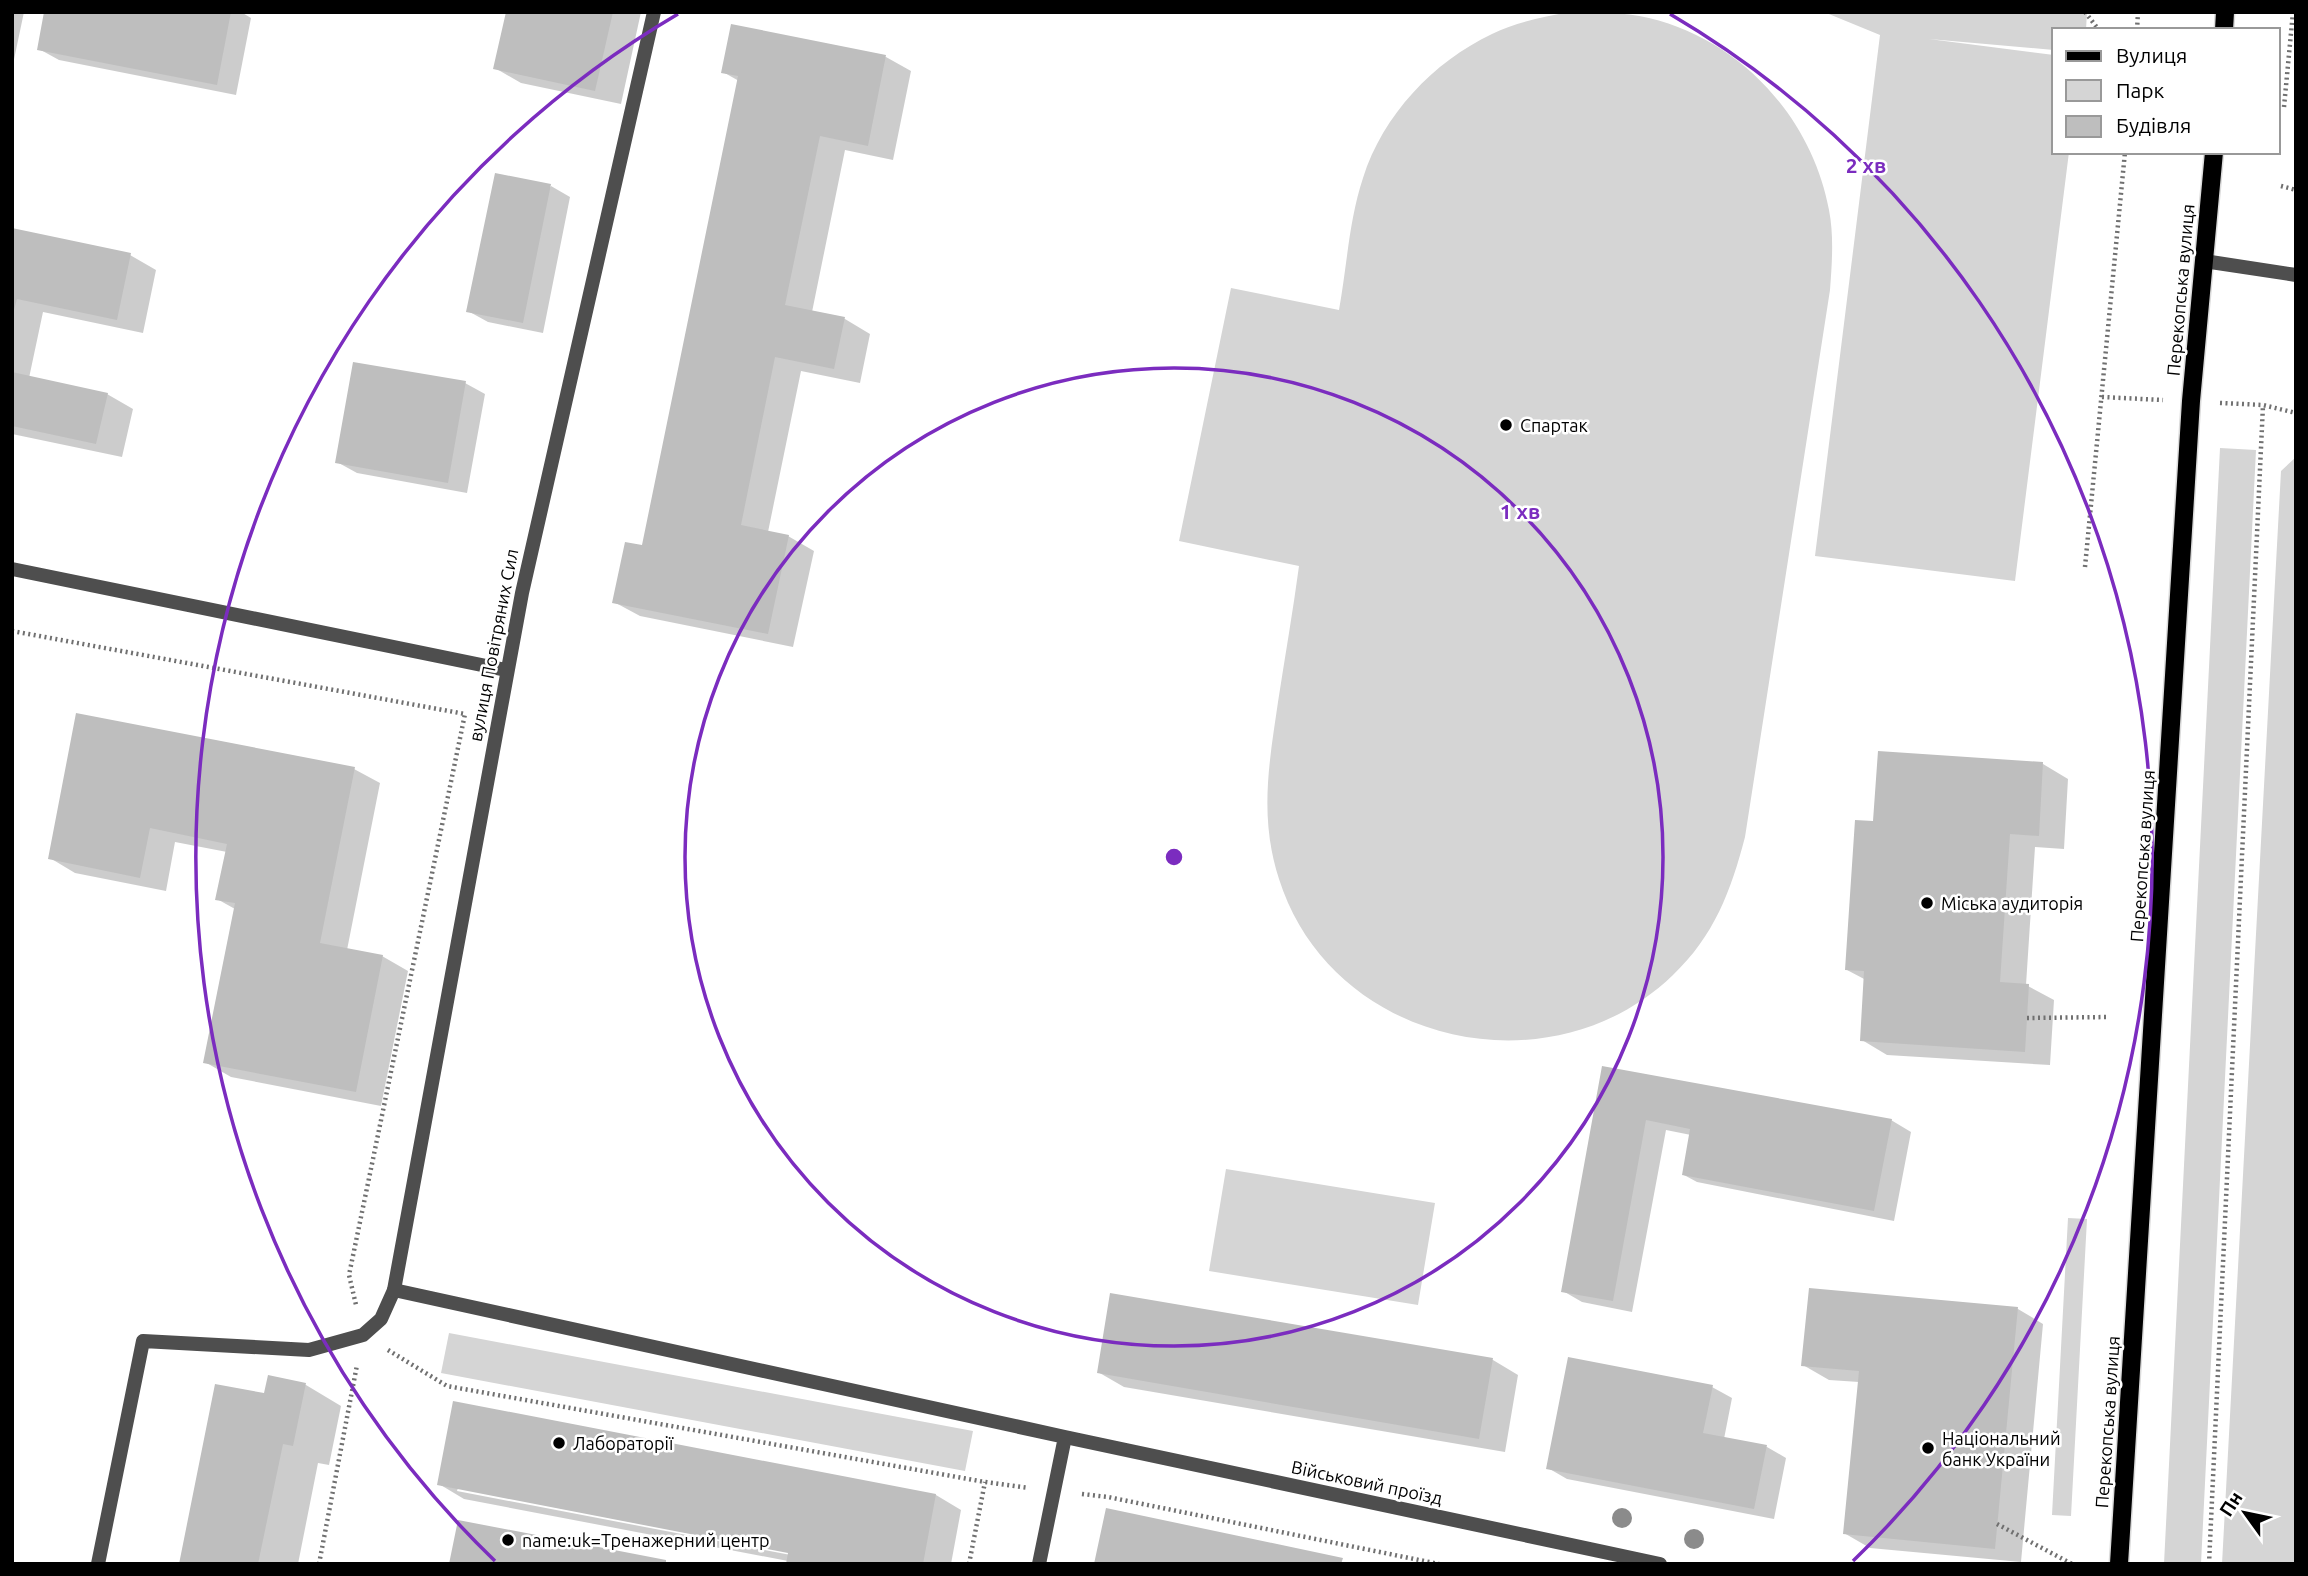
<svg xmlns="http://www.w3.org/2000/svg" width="2308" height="1576" font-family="Ubuntu,sans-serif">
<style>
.green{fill:#d5d5d5}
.shadow{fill:#0003}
.building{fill:#bebebe}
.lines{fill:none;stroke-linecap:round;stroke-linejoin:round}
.primary-casing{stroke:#dbdbdb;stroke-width:21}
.path{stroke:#707070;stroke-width:4.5;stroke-dasharray:2 3.5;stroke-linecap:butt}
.service{stroke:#4e4e4e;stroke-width:14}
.minor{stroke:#4e4e4e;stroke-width:14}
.primary{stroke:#000;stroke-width:18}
.tree{fill:#8b8b8b}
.ring{fill:none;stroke:#7b2cbf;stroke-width:3.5}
.poi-dot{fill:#000;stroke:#fff;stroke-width:2.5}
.labels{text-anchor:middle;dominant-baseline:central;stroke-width:5;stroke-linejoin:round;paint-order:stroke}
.street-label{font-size:18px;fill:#000;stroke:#fff}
.poi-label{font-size:18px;fill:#000;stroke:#fff;text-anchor:start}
.centre{fill:#7b2cbf;stroke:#fff;stroke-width:3.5}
.ring-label{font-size:21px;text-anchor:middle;font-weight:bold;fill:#7b2cbf;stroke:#fff;stroke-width:5;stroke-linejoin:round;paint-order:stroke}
</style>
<rect width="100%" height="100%" fill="#fff"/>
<path class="green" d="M 1569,12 C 1596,12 1623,12 1649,18 C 1741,40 1812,118 1829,210 C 1834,236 1832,263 1830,290 L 1745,837 C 1731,891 1714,936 1673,975 C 1550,1094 1331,1044 1279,879 C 1259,817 1269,764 1278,702 C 1285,656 1293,611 1299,566 L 1179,541 L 1231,288 L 1339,310 C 1347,266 1349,220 1363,178 C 1383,115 1433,62 1492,34 C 1516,22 1543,17 1569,12 Z
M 1824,12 L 2087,12 L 2086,30 L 2054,30 L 2054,50 L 1929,39 L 2054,55 L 2054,152 L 2069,152 L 2015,581 L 1815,556 L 1880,35 Z
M 2220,448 L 2256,450 L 2201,1564 L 2164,1564 Z
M 2296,457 L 2296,1564 L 2222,1564 L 2281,471 Z
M 1226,1169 L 1435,1203 L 1418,1305 L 1209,1271 Z
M 2068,1218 L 2087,1219 L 2071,1516 L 2052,1515 Z
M 449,1333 L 973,1431 L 965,1471 L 441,1373 Z"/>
<path class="shadow" d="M 12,12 L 24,12 L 12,69 Z
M 46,12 L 241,12 L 251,18 L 236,95 L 59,60 L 39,49 Z
M 507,12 L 641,12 L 621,104 L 521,83 L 495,68 Z
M 886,57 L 911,71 L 893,160 L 845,150 L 812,312 L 845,319 L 870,334 L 860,383 L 801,371 L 768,532 L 788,536 L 814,551 L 793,647 L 640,616 L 614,602 L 643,547 L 739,81 L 723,72 Z
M 551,186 L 570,197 L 543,333 L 488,322 L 468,311 Z
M 12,230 L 130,255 L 156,270 L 143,333 L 43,312 L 29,378 L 107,394 L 133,409 L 122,457 L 12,434 Z
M 465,383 L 485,394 L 467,493 L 357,473 L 337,462 Z
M 78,715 L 354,769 L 380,783 L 347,950 L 382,956 L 408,971 L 381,1106 L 231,1077 L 205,1062 L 235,909 L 217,899 L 227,852 L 175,842 L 166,891 L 75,873 L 50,858 Z
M 2043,764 L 2068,779 L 2064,849 L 2035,847 L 2026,985 L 2054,1000 L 2050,1065 L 1887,1055 L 1862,1040 L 1866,980 L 1847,970 L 1875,823 Z
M 1604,1068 L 1891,1120 L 1911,1132 L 1894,1221 L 1697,1182 L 1684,1175 L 1691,1135 L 1666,1130 L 1632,1312 L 1582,1302 L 1563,1291 Z
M 1112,1295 L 1493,1360 L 1518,1375 L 1505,1452 L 1124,1387 L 1098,1372 Z
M 2018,1309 L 2043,1324 L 2021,1562 L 1870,1548 L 1844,1533 L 1859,1382 L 1829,1380 L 1803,1365 Z
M 269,1378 L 306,1385 L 341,1406 L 329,1465 L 318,1463 L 298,1564 L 181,1564 L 266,1395 Z
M 1712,1387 L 1732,1398 L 1724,1439 L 1767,1447 L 1786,1458 L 1774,1519 L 1567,1479 L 1548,1468 Z
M 439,1484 L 936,1495 L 961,1510 L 951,1564 L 857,1564 L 458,1488 L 457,1491 L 838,1564 L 788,1561 L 464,1499 Z"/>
<path class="building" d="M 44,12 L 231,12 L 217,85 L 37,50 Z
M 506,12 L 613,12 L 595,91 L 493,69 Z
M 731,24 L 886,55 L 868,146 L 820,136 L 785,305 L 845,317 L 834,369 L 775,357 L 741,525 L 789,535 L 768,634 L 612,603 L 625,542 L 642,545 L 738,76 L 721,73 Z
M 495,173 L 551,184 L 523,323 L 466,312 Z
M 12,228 L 131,253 L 117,320 L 17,299 L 12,317 Z
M 353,362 L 466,381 L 448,483 L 335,463 Z
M 12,372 L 108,393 L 96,444 L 12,426 Z
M 76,713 L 355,767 L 320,943 L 383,955 L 356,1092 L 203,1063 L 235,903 L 215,900 L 227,844 L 150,828 L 140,878 L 48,859 Z
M 1878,751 L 2043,762 L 2039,836 L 2010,834 L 2000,982 L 2029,984 L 2025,1052 L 1860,1041 L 1864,971 L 1845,970 L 1855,820 L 1873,821 Z
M 1602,1066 L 1892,1119 L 1874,1211 L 1682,1175 L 1690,1129 L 1646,1120 L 1613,1301 L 1561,1292 Z
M 1809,1288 L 2018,1307 L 1995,1549 L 1843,1534 L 1859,1371 L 1801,1366 Z
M 1110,1293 L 1493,1358 L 1479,1439 L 1097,1373 Z
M 1568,1357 L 1713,1385 L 1703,1433 L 1767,1445 L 1754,1509 L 1546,1469 Z
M 268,1375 L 306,1383 L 293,1446 L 283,1444 L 258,1564 L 179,1564 L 215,1384 L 264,1393 Z
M 453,1401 L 936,1494 L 923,1564 L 786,1564 L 788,1553 L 437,1485 Z
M 1106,1508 L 1343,1558 L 1341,1564 L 1094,1564 Z
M 458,1520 L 666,1560 L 666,1564 L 449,1564 Z"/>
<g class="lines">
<defs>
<path id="primary" d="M 2224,30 L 2225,12
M 2119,1564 L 2191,401 L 2214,152"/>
</defs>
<use href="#primary" class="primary-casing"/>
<path class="path" d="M 2085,12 L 2099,30
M 2137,30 L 2138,12
M 2284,107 L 2293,12
M 2281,186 L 2296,190
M 2102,397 L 2163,400
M 2220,403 L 2263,405 L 2296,413
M 2085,567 L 2125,152
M 12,631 L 465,714 L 349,1275 L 356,1305
M 2027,1018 L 2109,1017
M 388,1350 L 447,1386 L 985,1482 L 1029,1488
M 1082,1494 L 1108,1497 L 1439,1564
M 1997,1524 L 2072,1564
M 319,1564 L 357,1365
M 969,1564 L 985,1482
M 2209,1564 L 2263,405"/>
<path class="service" d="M 98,1564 L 143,1341 L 309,1350 L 363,1335 L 381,1319 L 394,1290"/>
<path class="minor" d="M 654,12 L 522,593 L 394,1290 L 1065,1437 L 1660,1564
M 2204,261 L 2296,275
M 12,569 L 506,670
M 1039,1564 L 1065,1437"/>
<use href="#primary" class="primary"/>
</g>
<g class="tree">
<circle cx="1622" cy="1518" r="10"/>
<circle cx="1694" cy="1539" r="10"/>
</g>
<g class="ring">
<circle cx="1174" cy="857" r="489"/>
<path d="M495 1561A978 978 0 0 1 678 14M1670 14A978 978 0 0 1 1853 1561"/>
</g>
<g class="poi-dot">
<circle cx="1506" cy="425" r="7"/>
<circle cx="1927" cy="903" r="7"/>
<circle cx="559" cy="1443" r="7"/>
<circle cx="1928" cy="1448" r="7"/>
<circle cx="508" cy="1540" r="7"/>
</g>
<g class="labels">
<g class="street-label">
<text transform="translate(2180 290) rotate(-85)">Перекопська вулиця</text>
<text transform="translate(493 645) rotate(-79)">вулиця Повітряних Сил</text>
<text transform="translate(2142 856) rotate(-86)">Перекопська вулиця</text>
<text transform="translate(2107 1422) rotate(-86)">Перекопська вулиця</text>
<text transform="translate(1367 1482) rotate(12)">Військовий проїзд</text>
</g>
<g class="poi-label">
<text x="1520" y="425">Спартак</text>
<text x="1941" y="903">Міська аудиторія</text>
<text x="1942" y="1438">Національний<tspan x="1942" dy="21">банк України</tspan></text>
<text x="573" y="1443">Лабораторії</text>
<text x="522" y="1540">name:uk=Тренажерний центр</text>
</g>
</g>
<circle cx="1174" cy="857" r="10" class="centre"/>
<g class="ring-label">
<text x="1866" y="173">2 хв</text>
<text x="1520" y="519">1 хв</text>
</g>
<rect width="2308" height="1576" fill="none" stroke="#000000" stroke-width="28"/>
<rect x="2052" y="28" width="228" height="126" fill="#ffffff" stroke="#999999" stroke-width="2"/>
<rect x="2066" y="51" width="35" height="10" fill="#000000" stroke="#999999" stroke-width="2"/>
<text x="2116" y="63" font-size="21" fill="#000000">Вулиця</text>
<rect x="2066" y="80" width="35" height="21" fill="#d5d5d5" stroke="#999999" stroke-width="2"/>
<text x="2116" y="98" font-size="21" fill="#000000">Парк</text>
<rect x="2066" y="116" width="35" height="21" fill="#bebebe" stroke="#999999" stroke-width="2"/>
<text x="2116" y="133" font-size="21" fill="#000000">Будівля</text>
<g transform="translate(2245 1513) rotate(303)" stroke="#ffffff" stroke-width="5" paint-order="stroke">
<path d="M0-5L12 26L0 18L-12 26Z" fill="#000000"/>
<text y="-10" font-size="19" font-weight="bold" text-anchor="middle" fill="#000000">Пн</text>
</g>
</svg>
